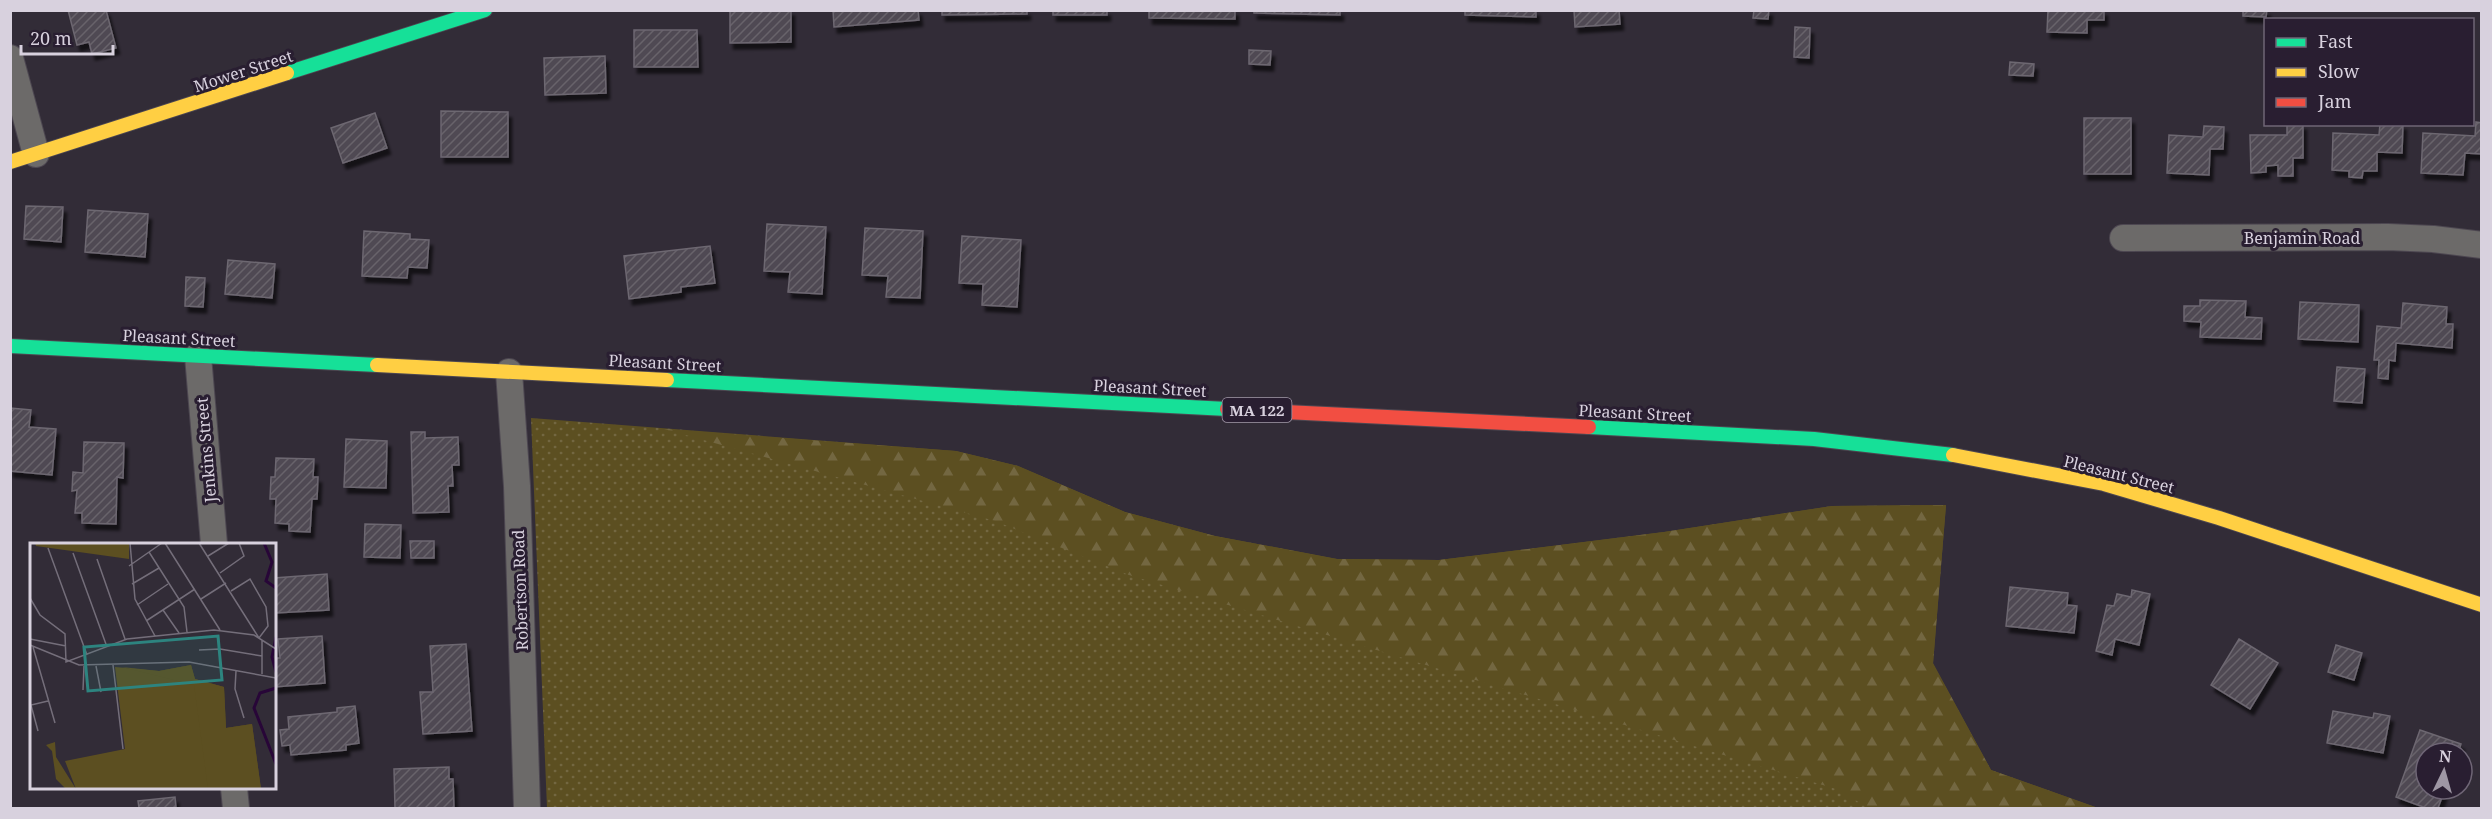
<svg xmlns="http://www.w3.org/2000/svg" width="2492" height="819" font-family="'Noto Serif',serif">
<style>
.grass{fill:url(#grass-dots)}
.forest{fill:url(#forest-firs)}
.building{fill:url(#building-hatch);stroke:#6d6771;stroke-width:1.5;filter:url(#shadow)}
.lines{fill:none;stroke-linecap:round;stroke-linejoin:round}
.street-casing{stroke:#4d4751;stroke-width:28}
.fast-casing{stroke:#4d4751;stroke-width:16}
.slow-casing{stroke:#4d4751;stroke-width:16}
.jam-casing{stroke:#4d4751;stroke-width:16}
.street{stroke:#6c6a69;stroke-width:26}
.fast{stroke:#16e098;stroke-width:14}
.slow{stroke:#ffcf43;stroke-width:14}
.jam{stroke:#f24e42;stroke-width:14}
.labels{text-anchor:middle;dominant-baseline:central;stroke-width:6;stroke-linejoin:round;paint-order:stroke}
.shield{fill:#291e31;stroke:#a49baa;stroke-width:1.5}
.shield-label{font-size:15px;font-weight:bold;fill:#d8d1de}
.street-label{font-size:16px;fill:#d8d1de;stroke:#291e31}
.inset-river{fill:none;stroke:#280638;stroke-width:3}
.inset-road{fill:none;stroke:#746e7a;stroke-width:1.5}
.view{fill:#2d847f;fill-opacity:0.15;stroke:#2d847f;stroke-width:3}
.inset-edge{fill:none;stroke:#d8d1de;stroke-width:3}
</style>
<defs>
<pattern id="grass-dots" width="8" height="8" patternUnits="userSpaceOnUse" patternTransform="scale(1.5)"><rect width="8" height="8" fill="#5c4f21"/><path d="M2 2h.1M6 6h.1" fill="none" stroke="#736741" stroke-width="1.8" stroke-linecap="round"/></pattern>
<pattern id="forest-firs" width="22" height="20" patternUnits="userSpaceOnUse" patternTransform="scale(1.5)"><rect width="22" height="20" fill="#5c4f21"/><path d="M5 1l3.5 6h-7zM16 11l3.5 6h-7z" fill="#736741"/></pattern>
<pattern id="building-hatch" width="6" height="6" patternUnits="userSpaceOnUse" patternTransform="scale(1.5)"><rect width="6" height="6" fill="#4f4a53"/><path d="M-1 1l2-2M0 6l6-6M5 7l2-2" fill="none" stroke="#68636b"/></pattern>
<filter id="shadow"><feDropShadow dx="3.5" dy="6" stdDeviation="1.5" flood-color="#0009"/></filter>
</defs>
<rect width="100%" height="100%" fill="#322c37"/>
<path class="grass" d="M 531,418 L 956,451 L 1018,466 L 1125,512 L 1215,536 L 1337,559 L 1439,560 L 1664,532 L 1832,506 L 1946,505 L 1933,664 L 1991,770 L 2098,808 L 547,808 Z"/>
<path class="forest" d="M 664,429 L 956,451 L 1018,466 L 1125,512 L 1215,536 L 1337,559 L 1439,560 L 1664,532 L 1832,506 L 1946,505 L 1933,663 L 1991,770 L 2098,808 L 1869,808 L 1836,789 L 1129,575 L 995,521 Z"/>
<path class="building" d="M 68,10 L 106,10 L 116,48 L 92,54 L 89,42 L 77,45 Z
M 730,10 L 791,10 L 791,42 L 730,43 Z
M 833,10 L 918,10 L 919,20 L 834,27 Z
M 942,10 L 1027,10 L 1027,14 L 942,15 Z
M 1053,10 L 1107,10 L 1107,15 L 1053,15 Z
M 1149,10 L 1235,10 L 1235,19 L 1149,18 Z
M 1254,10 L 1340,10 L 1340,15 L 1254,13 Z
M 1465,10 L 1536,10 L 1536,17 L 1465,15 Z
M 1574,10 L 1619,10 L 1620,24 L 1575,27 Z
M 1754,10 L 1769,10 L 1768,19 L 1753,18 Z
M 2048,10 L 2104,10 L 2104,20 L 2087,20 L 2087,33 L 2047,32 Z
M 2243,10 L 2267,10 L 2266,17 L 2243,16 Z
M 1795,27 L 1810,28 L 1809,58 L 1794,57 Z
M 634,30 L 697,30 L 698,67 L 634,67 Z
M 1249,50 L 1271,51 L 1270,65 L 1249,64 Z
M 605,56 L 606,93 L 545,95 L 544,58 Z
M 2010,62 L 2034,64 L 2033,76 L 2009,75 Z
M 441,111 L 508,112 L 508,157 L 441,157 Z
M 375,113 L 387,148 L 343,163 L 331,128 Z
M 2084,118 L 2131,118 L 2131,174 L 2084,174 Z
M 2476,122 L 2482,123 L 2482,154 L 2465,153 L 2463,175 L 2421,173 L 2423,133 L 2475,136 Z
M 2287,124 L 2303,124 L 2303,158 L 2293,158 L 2293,176 L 2278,176 L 2278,165 L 2266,166 L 2266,172 L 2251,173 L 2250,135 L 2287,135 Z
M 2380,124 L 2403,124 L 2402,153 L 2377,152 L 2377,171 L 2363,171 L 2362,178 L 2349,177 L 2349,171 L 2332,170 L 2333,133 L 2379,135 Z
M 2204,126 L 2224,127 L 2223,149 L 2210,149 L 2209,175 L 2167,173 L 2169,135 L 2203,137 Z
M 26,206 L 63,207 L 61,242 L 24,239 Z
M 88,210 L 148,214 L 145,257 L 85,252 Z
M 767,224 L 826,227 L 822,294 L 788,292 L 790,272 L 764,271 Z
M 865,228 L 923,231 L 920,298 L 886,297 L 888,276 L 862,275 Z
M 364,231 L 410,234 L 410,239 L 429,240 L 427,268 L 408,267 L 407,278 L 362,276 Z
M 962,236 L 1021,240 L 1017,307 L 982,305 L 983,284 L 959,283 Z
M 710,246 L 715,283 L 681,287 L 681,292 L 629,299 L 624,256 Z
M 228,260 L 275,264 L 272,298 L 225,294 Z
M 186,277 L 205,278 L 203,307 L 185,306 Z
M 2200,300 L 2246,301 L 2245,317 L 2262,318 L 2261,339 L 2200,337 L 2201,322 L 2184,321 L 2184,306 L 2200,306 Z
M 2300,302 L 2359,305 L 2358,342 L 2298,339 Z
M 2403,303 L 2447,307 L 2446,324 L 2453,324 L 2452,348 L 2396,343 L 2395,361 L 2389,360 L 2388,379 L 2378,378 L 2379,360 L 2374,360 L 2377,326 L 2401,328 Z
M 2337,367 L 2365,369 L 2362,403 L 2334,401 Z
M 10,408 L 31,410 L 29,427 L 56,429 L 52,475 L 10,471 Z
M 411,432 L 425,432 L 425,438 L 458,437 L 459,465 L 452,465 L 453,486 L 448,486 L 449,512 L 413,513 Z
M 346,439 L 387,441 L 386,488 L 344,487 Z
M 84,442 L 124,443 L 123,478 L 117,477 L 116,524 L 82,523 L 82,513 L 75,513 L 77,490 L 72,491 L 73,472 L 83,473 Z
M 276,458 L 314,459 L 313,477 L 318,477 L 317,499 L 312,499 L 310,532 L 289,531 L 289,524 L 275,523 L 276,499 L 270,499 L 271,477 L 275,477 Z
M 365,524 L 401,525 L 400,558 L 364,557 Z
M 410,541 L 434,541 L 434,558 L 411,558 Z
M 327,574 L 329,610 L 275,613 L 274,578 Z
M 2010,587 L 2068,593 L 2067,605 L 2077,606 L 2074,633 L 2006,626 Z
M 2132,590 L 2150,594 L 2139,645 L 2115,639 L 2112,655 L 2096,651 L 2107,605 L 2114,606 L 2117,594 L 2131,597 Z
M 322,636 L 325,683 L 274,687 L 274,658 L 280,658 L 278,639 Z
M 2239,639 L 2278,663 L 2250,709 L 2211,685 Z
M 466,644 L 472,731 L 423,734 L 420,692 L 433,692 L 430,646 Z
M 2336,645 L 2362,653 L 2354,680 L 2328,672 Z
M 355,706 L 359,743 L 346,745 L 346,750 L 291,755 L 290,745 L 282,746 L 280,730 L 289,729 L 288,717 L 337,712 L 337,708 Z
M 2333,711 L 2373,718 L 2374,713 L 2390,716 L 2383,753 L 2327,743 Z
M 2420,730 L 2461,744 L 2458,753 L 2426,753 L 2426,789 L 2445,789 L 2438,808 L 2426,808 L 2396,797 Z
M 449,767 L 449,779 L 453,779 L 454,808 L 395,808 L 394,769 Z
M 175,797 L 176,808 L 139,808 L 138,801 Z"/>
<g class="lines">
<defs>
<path id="street" d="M 10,58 L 36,154
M 2123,238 L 2388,237 L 2433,239 L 2482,245
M 198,356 L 214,544
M 509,372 L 517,486 L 527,808
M 234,788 L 236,808"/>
<path id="fast" d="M 287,73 L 485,10
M 10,346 L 377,365
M 667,380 L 1227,409
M 1589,427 L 1814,439 L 1953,455"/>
<path id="slow" d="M 10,162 L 287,73
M 377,365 L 667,380
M 1953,455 L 2104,484 L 2219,518 L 2482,605"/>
<path id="jam" d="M 1227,409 L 1589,427"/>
</defs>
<use href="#street" class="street-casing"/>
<use href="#fast" class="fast-casing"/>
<use href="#slow" class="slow-casing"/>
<use href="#jam" class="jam-casing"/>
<use href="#street" class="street"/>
<use href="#fast" class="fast"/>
<use href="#slow" class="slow"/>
<use href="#jam" class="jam"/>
</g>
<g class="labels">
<rect class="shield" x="1222.5" y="398" width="69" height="24" rx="4.5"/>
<g class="shield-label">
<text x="1257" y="410">MA 122</text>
</g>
<g class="street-label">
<text transform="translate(243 71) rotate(-18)">Mower Street</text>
<text x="2302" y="238">Benjamin Road</text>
<text transform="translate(179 338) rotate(3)">Pleasant Street</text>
<text transform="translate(665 363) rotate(3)">Pleasant Street</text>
<text transform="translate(1150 388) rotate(3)">Pleasant Street</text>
<text transform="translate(1635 413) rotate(3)">Pleasant Street</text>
<text transform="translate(206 450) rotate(-95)">Jenkins Street</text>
<text transform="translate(2119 474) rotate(14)">Pleasant Street</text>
<text transform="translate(520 590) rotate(-92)">Robertson Road</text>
</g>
</g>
<g transform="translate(30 543)">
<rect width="246" height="246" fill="#322c37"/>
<path d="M 161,122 L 165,136 L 194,144 L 196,185 L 222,181 L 231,246 L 46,246 L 35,218 L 95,206 L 85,124 L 129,128 Z" fill="#5c4f21"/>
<path d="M 161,122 L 165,136 L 194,144 L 196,185 L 222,181 L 231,246 L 178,246 L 164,142 L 92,124 L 129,128 Z" fill="#5c4f21"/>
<path d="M 25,199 L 26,214 L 46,246 L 35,245 L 26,236 L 22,208 L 16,202 Z" fill="#5c4f21"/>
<path d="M 5,0 L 99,0 L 99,16 L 6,3 Z" fill="#5c4f21"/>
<path class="inset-river" d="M 234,0 L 242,19 L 236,38 L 246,45M 246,94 L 242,114 L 246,129M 246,145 L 230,150 L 224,165 L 246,221"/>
<path class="inset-road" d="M 100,0 L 105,56 L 125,93M 135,0 L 190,87M 169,0 L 229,95 L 238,83 L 236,64 L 220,36 L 201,48M 18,5 L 57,112M 119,9 L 154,64 L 157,89M 43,10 L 77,104M 178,13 L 199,0M 67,16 L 95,96M 99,23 L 132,0M 190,30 L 214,13 L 209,0M 102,41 L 129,25M 0,55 L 10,72 L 35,91 L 36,119 L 97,96 L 184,87 L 224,92 L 246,106M 171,56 L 196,40M 107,62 L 138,41M 133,67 L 149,90M 116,78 L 165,46M 0,96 L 36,103M 0,102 L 49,122 L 159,119 L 246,135M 3,104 L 25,180M 169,107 L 190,106 L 232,113M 83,122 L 93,206M 66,123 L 71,149M 206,128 L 205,146 L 214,175M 232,131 L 232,97M 53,147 L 54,123M 8,188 L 1,162 L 18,158"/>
<path class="view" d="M 188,93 L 192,137 L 58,148 L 54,104 Z"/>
<rect width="246" height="246" class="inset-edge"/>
</g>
<rect width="2492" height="819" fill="none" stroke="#d8d1de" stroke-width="24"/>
<rect x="2264" y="18" width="210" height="108" fill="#291e31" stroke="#6f6676" stroke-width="1.5"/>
<rect x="2276" y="38" width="30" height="9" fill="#16e098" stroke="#6f6676" stroke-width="1.5"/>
<text x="2318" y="48" font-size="18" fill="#d8d1de">Fast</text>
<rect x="2276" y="68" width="30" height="9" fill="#ffcf43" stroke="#6f6676" stroke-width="1.5"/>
<text x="2318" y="78" font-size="18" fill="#d8d1de">Slow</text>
<rect x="2276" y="98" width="30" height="9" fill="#f24e42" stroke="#6f6676" stroke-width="1.5"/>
<text x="2318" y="108" font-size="18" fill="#d8d1de">Jam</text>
<g transform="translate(2444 771) rotate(5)"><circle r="28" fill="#291e31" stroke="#6f6676" stroke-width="1.5"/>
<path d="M0-4.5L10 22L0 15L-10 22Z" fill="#9e97a4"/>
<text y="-9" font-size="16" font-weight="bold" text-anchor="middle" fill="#d8d1de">N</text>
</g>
<path d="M21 45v9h92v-9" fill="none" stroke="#d8d1de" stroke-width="3"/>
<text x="30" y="45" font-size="18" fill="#d8d1de" stroke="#291e31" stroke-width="4.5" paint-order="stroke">20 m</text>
</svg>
